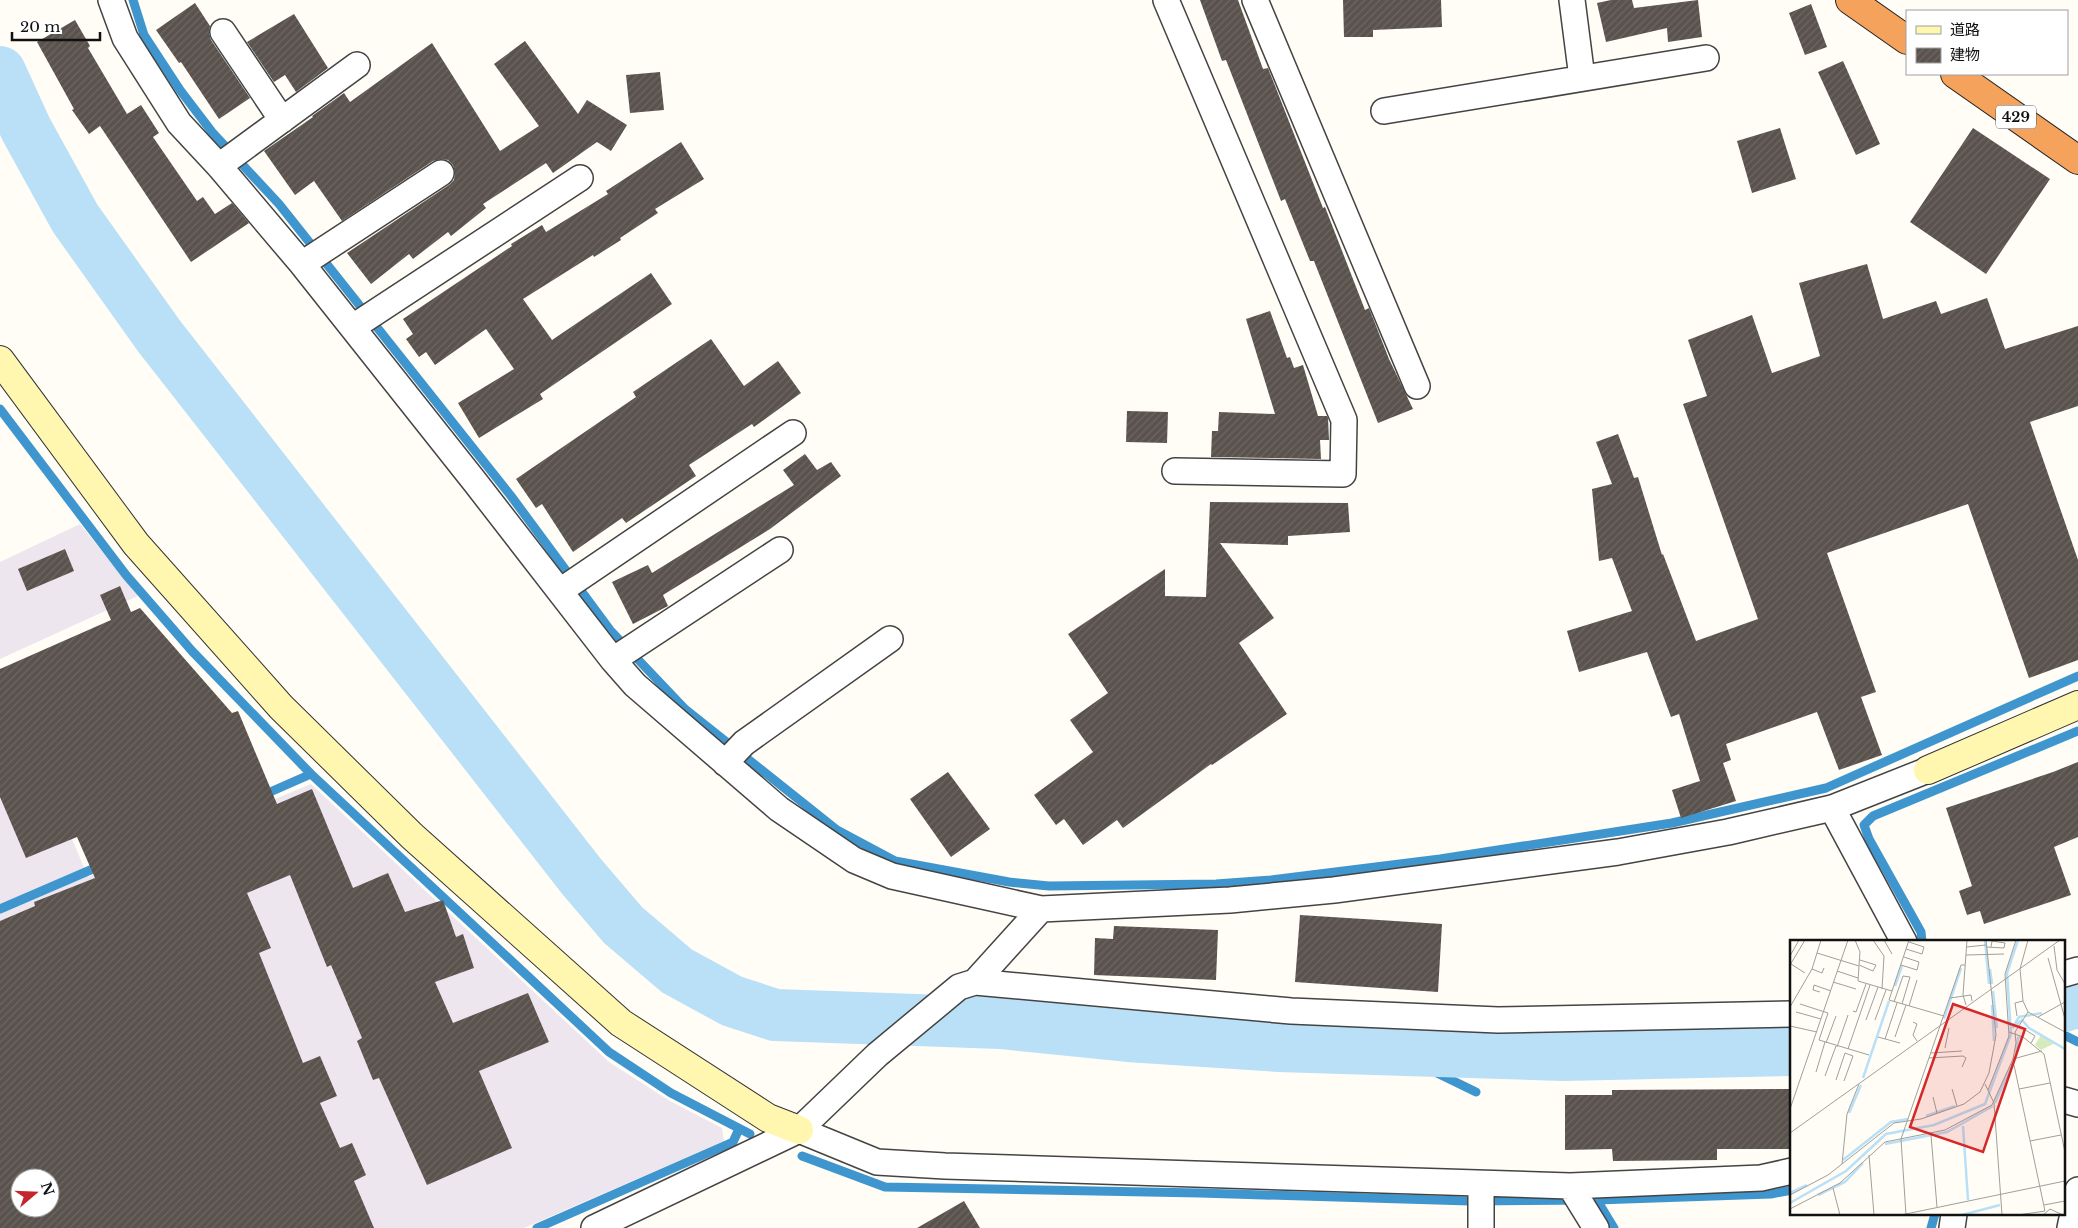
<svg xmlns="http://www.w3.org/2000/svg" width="2078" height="1228" font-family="'Libre Baskerville','Noto Sans JP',serif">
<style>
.industrial{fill:#eee6ef;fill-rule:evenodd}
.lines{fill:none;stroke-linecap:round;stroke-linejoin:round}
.stream{stroke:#3f96cf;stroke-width:9}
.river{stroke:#b9e0f7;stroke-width:52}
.building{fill:url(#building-hatch);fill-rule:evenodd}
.street-casing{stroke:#444;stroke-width:28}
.secondary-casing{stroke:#333;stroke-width:30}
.highway-casing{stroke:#222;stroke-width:30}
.street{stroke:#fff;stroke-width:25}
.secondary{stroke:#fff6b0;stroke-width:28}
.highway{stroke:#f5a25d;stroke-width:28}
.labels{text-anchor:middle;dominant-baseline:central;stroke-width:5;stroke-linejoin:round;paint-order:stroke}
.shield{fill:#fff;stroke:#585858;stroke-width:1}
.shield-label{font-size:14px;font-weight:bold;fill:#111}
.inset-river{fill:none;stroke:#b9e0f7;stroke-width:2.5}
.inset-road{fill:none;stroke:#a09f9a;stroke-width:1}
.view{fill:#d62828;fill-opacity:0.15;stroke:#d62828;stroke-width:2.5}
.inset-edge{fill:none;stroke:#111;stroke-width:2.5}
</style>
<defs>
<pattern id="building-hatch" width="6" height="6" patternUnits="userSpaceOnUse" patternTransform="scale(1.25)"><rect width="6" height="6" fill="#5a524d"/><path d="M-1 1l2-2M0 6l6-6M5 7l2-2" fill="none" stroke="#6d6662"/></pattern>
</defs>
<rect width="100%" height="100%" fill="#fffdf5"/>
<path class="industrial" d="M 80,524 L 138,596 L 0,659 L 0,562 Z
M 0,667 L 88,877 L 311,784 L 609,1062 L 670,1101 L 722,1128 L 724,1141 L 524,1228 L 0,1228 ZM 20,1178 L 50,1178 L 50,1208 L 20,1208 Z"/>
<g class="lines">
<path class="stream" d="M 133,0 L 144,35 L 180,90 L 212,132 L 279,204 L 511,496 L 610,630 L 685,709 L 837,830 L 895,861 L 1009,882 L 1049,886 L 1216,884 L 1271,880 L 1440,859 L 1672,823 L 1826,788 L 2078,676
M 0,409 L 126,575 L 192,651 L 311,774 L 609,1052 L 671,1093 L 750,1134
M 261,796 L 311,774
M 0,909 L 102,865
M 1922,942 L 1921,932 L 1869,839 L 1864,825 L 1873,816 L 2078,731
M 2064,1022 L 2078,1024
M 2064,1035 L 2078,1042
M 1429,1051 L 1437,1073 L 1476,1092
M 802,1156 L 885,1187 L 1200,1193 L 1470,1201 L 1597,1200 L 1614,1228
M 1594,1197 L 1597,1200 L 1771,1194 L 1792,1190
M 537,1228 L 733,1142 L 739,1129
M 1931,1228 L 1935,1214"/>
<path class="river" d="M 0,72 L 26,129 L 75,218 L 159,336 L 582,877 L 623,925 L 677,971 L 732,1001 L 775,1015 L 1001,1023 L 1128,1036 L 1279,1046 L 1563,1055 L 1792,1050
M 2064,1006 L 2078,1000"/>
</g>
<path class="building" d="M 1200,0 L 1238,0 L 1263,69 L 1268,68 L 1323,208 L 1325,207 L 1365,310 L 1369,308 L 1389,359 L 1413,409 L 1378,423 L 1314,261 L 1310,261 L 1285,199 L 1281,201 L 1226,60 L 1222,61 Z
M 1343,0 L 1441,0 L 1442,27 L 1373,30 L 1373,37 L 1344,37 Z
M 1611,0 L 1632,0 L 1634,8 L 1698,0 L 1702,37 L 1668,42 L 1667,28 L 1606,42 L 1597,3 Z
M 195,3 L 210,26 L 209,33 L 211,40 L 250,98 L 219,119 L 181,62 L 179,63 L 156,30 Z
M 1811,4 L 1827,47 L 1805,55 L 1789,13 Z
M 294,14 L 328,68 L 296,92 L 285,75 L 274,82 L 247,42 Z
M 75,20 L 90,46 L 88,48 L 127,114 L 141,105 L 159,133 L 153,137 L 197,201 L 203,197 L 215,214 L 232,203 L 249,223 L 191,262 L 100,126 L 89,134 L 72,110 L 74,109 L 37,42 Z
M 525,41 L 578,114 L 587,100 L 627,125 L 611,151 L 597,142 L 553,173 L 546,163 L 483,204 L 486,208 L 451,236 L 448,232 L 413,259 L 409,254 L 371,284 L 347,253 L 449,185 L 454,180 L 455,173 L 453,165 L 448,160 L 441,159 L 433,161 L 342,221 L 314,181 L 295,195 L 264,151 L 313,117 L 312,116 L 344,93 L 350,102 L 432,43 L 500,151 L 539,126 L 494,64 Z
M 1843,61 L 1880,144 L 1856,155 L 1818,72 Z
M 660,72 L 664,110 L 630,113 L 626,75 Z
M 1780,128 L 1796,179 L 1752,193 L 1737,141 Z
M 1973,128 L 2050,179 L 1986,274 L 1910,222 Z
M 681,142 L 704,179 L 655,209 L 658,213 L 620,238 L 621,240 L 594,257 L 593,255 L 523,299 L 552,340 L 651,273 L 672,304 L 540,394 L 543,399 L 479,438 L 458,403 L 514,369 L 486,329 L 435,365 L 426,352 L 419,357 L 406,339 L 413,334 L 403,319 L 512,246 L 511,244 L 542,225 L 546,232 L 608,194 L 606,191 Z
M 1867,264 L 1883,319 L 1936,301 L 1941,314 L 1987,298 L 2005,349 L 2078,326 L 2078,406 L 2030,422 L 2078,560 L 2078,660 L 2029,678 L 1968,504 L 1827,553 L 1876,692 L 1861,697 L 1882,755 L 1839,770 L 1817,712 L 1726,744 L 1731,760 L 1723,763 L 1736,801 L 1681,818 L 1672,790 L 1700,781 L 1679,714 L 1671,717 L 1647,652 L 1579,672 L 1567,631 L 1632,611 L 1612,558 L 1599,561 L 1592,489 L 1612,484 L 1596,442 L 1618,434 L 1634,478 L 1638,477 L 1662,555 L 1663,554 L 1696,641 L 1758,619 L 1683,404 L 1707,396 L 1688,340 L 1752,315 L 1772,373 L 1820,356 L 1799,283 Z
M 1270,311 L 1287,358 L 1290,357 L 1294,368 L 1303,365 L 1318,416 L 1327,416 L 1328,418 L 1329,440 L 1320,440 L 1321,459 L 1211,457 L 1212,431 L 1218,431 L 1219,412 L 1275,414 L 1246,319 Z
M 711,339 L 744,386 L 778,361 L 801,393 L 754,427 L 752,424 L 689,465 L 696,476 L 626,523 L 622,518 L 573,552 L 542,504 L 536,508 L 516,479 L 636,397 L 633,392 Z
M 1127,411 L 1168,412 L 1167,443 L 1126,442 Z
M 805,454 L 817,470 L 831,462 L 841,476 L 770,529 L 663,595 L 668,606 L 633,624 L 612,582 L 648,565 L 652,573 L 794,485 L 783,470 Z
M 1210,502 L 1348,503 L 1350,532 L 1288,536 L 1288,545 L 1220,543 L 1274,618 L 1239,643 L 1287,714 L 1212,765 L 1211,764 L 1123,828 L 1117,820 L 1083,845 L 1064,819 L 1056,825 L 1034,795 L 1093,752 L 1070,720 L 1108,693 L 1068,634 L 1165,569 L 1165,596 L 1206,597 Z
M 65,549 L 74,571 L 27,591 L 18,569 Z
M 120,586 L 131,612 L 140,608 L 232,713 L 238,711 L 277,804 L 312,789 L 353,888 L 388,873 L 405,912 L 443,900 L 456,937 L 463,934 L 474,968 L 435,982 L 453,1023 L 528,993 L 549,1042 L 479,1071 L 512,1148 L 427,1185 L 379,1078 L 373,1080 L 357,1041 L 362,1038 L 331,965 L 327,967 L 290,875 L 247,893 L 271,948 L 259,953 L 303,1063 L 320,1056 L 337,1096 L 320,1103 L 340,1148 L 352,1143 L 366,1175 L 354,1181 L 374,1228 L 0,1228 L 0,921 L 35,906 L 34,902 L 95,878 L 77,837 L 26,858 L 0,797 L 0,669 L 111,620 L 100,595 ZM 20,1178 L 50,1178 L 50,1208 L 20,1208 Z
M 2078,762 L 2078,837 L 2054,847 L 2071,895 L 1984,924 L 1980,911 L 1967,915 L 1959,891 L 1972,886 L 1946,808 L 2053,772 Z
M 948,772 L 990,829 L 951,857 L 910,799 Z
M 1300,915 L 1442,924 L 1438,992 L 1295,982 Z
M 1114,926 L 1218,930 L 1216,980 L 1094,975 L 1095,938 L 1113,939 Z
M 1790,1089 L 1790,1149 L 1717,1149 L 1717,1160 L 1613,1161 L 1612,1149 L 1565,1150 L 1565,1095 L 1612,1095 L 1612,1090 Z
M 964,1201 L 980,1228 L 917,1228 Z"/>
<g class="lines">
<defs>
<path id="street" d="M 111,0 L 125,38 L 179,123 L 219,166 L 302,264 L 475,482 L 613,660 L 635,685 L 779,809 L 854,860 L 892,876 L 1041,909 L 1230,900 L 1334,890 L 1618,852 L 1728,832 L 1832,808 L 1928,770
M 1166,0 L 1344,420 L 1343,474 L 1175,471
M 1255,0 L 1417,386
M 1572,0 L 1582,78
M 223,32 L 282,120
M 1384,111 L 1706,58
M 219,166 L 357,65
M 302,264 L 441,173
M 353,327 L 580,178
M 560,591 L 793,433
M 613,660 L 780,550
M 725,763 L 744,743 L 890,639
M 1832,808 L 1904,942
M 2064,974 L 2078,970
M 975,982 L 1291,1011 L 1498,1020 L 1792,1014
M 2064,1100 L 2078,1104
M 799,1130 L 877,1162 L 945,1166 L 1570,1186 L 1761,1178 L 1792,1171
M 1570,1186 L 1596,1228
M 594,1228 L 799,1130 L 877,1055 L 959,987 L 975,982 L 1041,909
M 1481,1228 L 1481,1184
M 1952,1228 L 1954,1214
M 2070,1228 L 2078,1190"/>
<path id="secondary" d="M 0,360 L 136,544 L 281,707 L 412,836 L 621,1023 L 768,1118 L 799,1130
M 1928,770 L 2078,705"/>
<path id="highway" d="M 1850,0 L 1907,40
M 1955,74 L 2078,160"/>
</defs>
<use href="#street" class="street-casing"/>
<use href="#secondary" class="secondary-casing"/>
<use href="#highway" class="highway-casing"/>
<use href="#street" class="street"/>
<use href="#secondary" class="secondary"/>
<use href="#highway" class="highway"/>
</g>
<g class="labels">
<rect class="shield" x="1996" y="105.5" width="40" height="23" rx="4"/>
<g class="shield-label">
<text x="2016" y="117">429</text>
</g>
</g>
<g transform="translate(1790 940)">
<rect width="275" height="275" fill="#fffdf5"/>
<path d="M 251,95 L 265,103 L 251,110 L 245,105 Z" fill="#d5ebbd"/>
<path class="inset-river" d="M 195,0 L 199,44M 200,29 L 202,44M 105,46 L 112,26M 203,51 L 207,88M 202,65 L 204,101M 154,79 L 171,28M 223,87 L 229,77 L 252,73M 222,88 L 232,80 L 239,88 L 275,109M 226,112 L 228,98 L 231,97M 73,138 L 99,61M 205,163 L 221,126M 59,173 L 71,145M 136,176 L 165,166M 173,186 L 178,260M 95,204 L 157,192 L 203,166M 53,220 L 101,182 L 118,179M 0,253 L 17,245M 28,255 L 55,242 L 73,223M 0,263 L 56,231 L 96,194 L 144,185 L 195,164 L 221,94 L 217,33 L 228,0M 172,275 L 210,265"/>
<path class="inset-road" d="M 65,0 L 70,12 L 69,25M 83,0 L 94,16 L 92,49M 94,0 L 102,14M 119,0 L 99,60 L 154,76M 238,0 L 230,29 L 233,61 L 238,72 L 275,92M 264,6 L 267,30 L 275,44M 176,7 L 196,5M 196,7 L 214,8 L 215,3 L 202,1 L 201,7M 116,9 L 132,14 L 134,7 L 119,2M 27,13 L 69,26 L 68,41 L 102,51M 176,15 L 214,14M 0,16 L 9,0M 258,18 L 275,79M 1,24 L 15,33M 0,25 L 15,0M 69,25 L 83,31 L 86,25 L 70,20M 111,25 L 127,30 L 129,22 L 114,17M 22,29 L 32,33 L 34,28M 47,31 L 68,38M 43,42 L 66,49M 30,52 L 23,50 L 24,45 L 41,51M 160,58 L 181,55 L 182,61M 104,62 L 113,36 L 120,37 L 112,64M 10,64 L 38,73 L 29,100M 176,65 L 173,55 L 177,0M 119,66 L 127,40M 0,67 L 22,29 L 31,0M 63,71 L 66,72 L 76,44M 6,72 L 31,79M 227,76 L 225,63 L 233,61M 248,77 L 275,62M 76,80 L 88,47M 85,80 L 96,50M 123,82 L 127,84 L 123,95 L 127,101M 0,86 L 27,92M 229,86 L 245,96 L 241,103M 219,92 L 233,97 L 254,114 L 275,212M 88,97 L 110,103M 105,97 L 116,65M 95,99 L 107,63M 29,100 L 79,115M 36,103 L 46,76M 47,107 L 58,75M 155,108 L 159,88M 58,109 L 80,45M 141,113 L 172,111M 139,118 L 173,116 L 176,118 L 172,127M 223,119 L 252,111M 221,124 L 224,125 L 255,271M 26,132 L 35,102M 35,136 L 46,106M 46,140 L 55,113M 54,141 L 63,116 L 55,113M 195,144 L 204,163 L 212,275M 162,149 L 167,166M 229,149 L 260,143M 198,150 L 219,96 L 215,34 L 226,0M 143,157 L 147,173M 0,169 L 58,0M 0,193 L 270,0M 141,195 L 147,267M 240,201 L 271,195M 79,215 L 84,275M 52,224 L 57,174 L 69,144M 43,248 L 50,275M 0,255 L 38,235 L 104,183 L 131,179 L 174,164 L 190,152 L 199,133 L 206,95 L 196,0M 254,265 L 275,261M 0,269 L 50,243 L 95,202 L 155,190 L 202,165 L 223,119 L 226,103 L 225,92 L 238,72M 111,275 L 275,241M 116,275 L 111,199 L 171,25 L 175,25M 228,275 L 255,271M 253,275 L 260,269 L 273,275"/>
<path class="view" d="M 163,64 L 235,89 L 193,212 L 120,187 Z"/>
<rect width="275" height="275" class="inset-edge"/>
</g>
<rect x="1906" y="10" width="162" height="65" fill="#ffffff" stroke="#a0a0a0"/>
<rect x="1916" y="26" width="25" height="8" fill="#fff6b0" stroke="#a0a0a0"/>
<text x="1950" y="35" font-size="15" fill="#111111">道路</text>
<rect x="1916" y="48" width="25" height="15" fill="url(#building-hatch)" stroke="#a0a0a0"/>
<text x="1950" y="60" font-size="15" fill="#111111">建物</text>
<g transform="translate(35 1193) rotate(71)"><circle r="24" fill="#ffffff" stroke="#a0a0a0"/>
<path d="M0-4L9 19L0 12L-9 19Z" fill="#c4262e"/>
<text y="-8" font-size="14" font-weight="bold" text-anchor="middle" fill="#111111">N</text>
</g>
<path d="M12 32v8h88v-8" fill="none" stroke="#111111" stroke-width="2.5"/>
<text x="20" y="32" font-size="15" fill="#111111" stroke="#ffffff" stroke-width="4" paint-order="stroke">20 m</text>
</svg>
